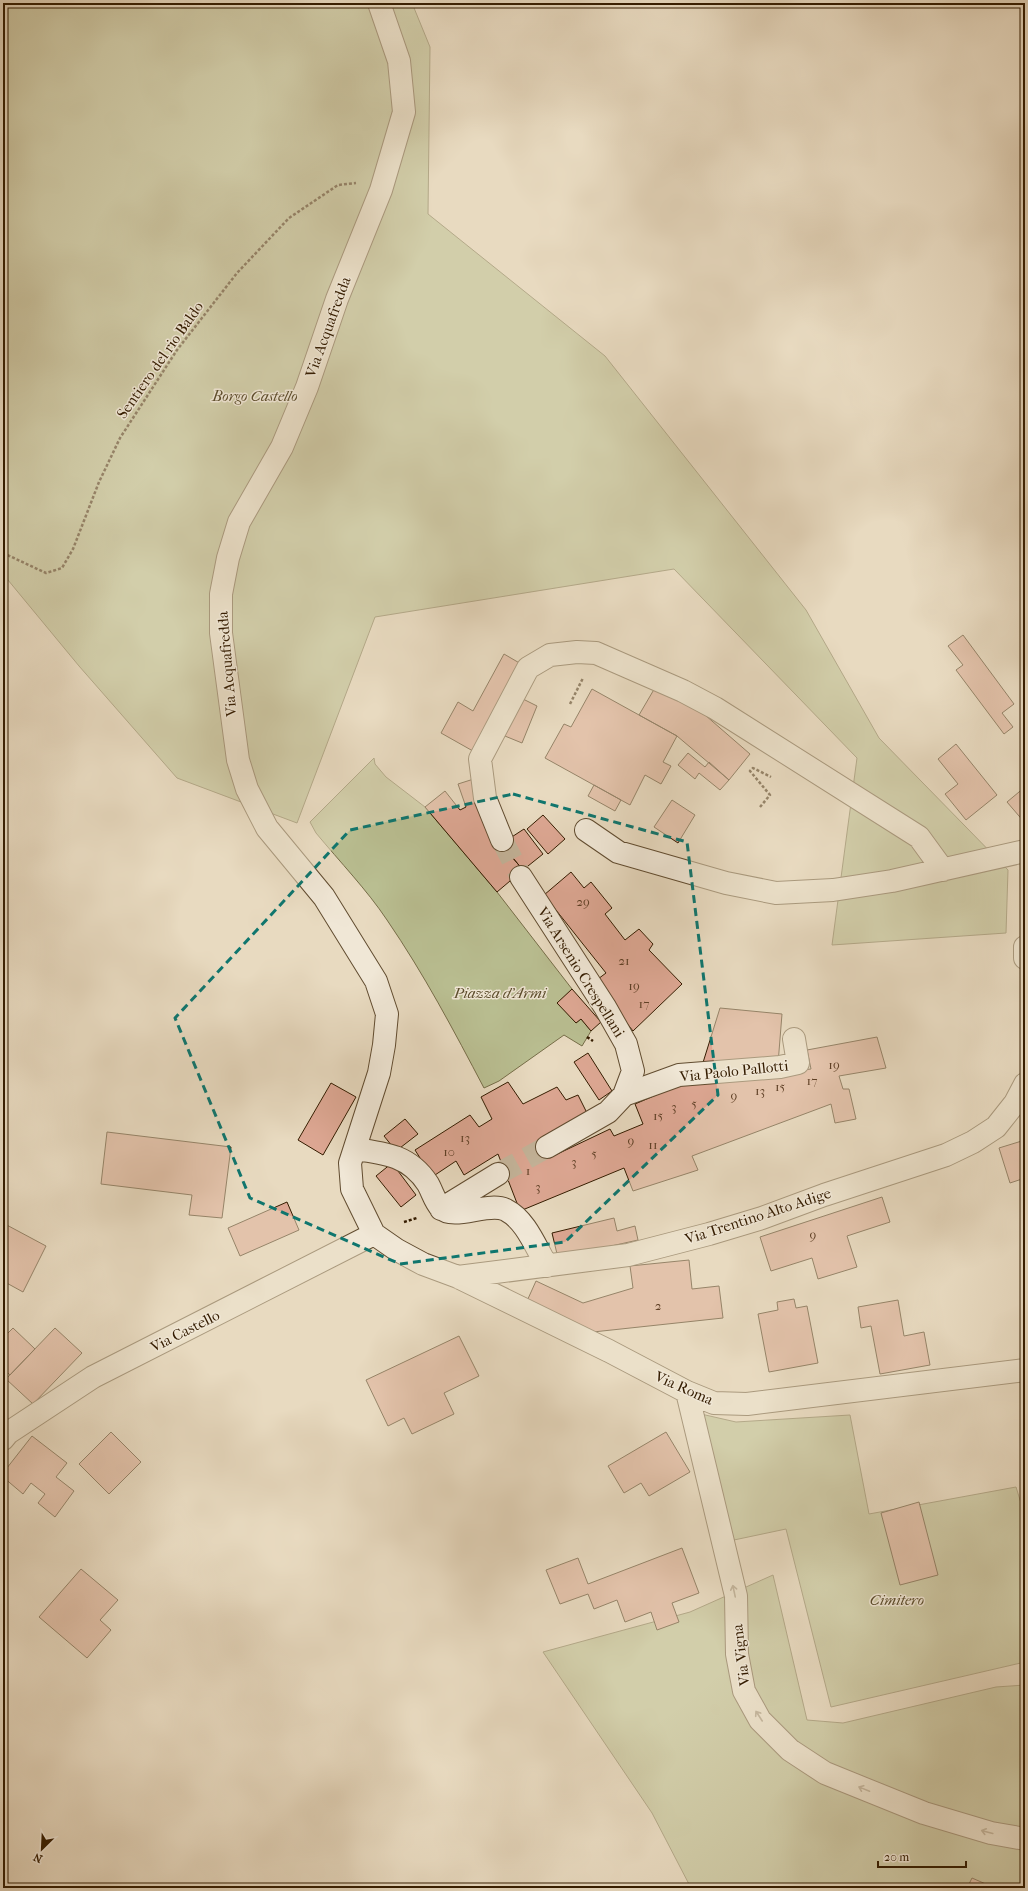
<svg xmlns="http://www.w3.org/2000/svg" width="1028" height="1891" font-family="'IM FELL French Canon',serif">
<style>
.green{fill:#b9be91;stroke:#766d48}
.building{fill:#dda793;stroke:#341c00}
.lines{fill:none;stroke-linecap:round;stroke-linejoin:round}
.minor-tunnel{stroke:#c4b49a;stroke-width:22;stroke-dasharray:22 11;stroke-linecap:butt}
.minor-casing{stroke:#614c30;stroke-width:24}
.path{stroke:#341c00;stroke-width:2.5;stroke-dasharray:3 2;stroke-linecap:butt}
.minor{stroke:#f0e7d6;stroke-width:22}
.oneway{stroke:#9b8c76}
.marked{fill:none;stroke:#0f766e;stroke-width:3;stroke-dasharray:8 5;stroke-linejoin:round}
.labels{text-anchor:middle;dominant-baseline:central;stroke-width:3;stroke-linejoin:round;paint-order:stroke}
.number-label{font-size:13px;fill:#5e3f25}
.street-label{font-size:15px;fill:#341c00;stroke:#f0e7d6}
.park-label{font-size:15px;font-style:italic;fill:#5c4d2c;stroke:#f0e7d6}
</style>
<rect width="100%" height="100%" fill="#e8dac0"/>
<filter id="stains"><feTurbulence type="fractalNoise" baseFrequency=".005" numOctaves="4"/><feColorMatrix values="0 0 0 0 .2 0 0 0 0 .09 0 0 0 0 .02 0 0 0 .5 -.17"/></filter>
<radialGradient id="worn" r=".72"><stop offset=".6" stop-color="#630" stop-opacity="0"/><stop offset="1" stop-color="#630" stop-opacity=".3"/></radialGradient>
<path class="green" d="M 3,3 L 412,3 L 430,47 L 428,214 L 605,356 L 806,610 L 879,738 L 1008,870 L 1006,933 L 832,945 L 857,758 L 674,569 L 375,617 L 297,823 L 177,778 L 79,666 L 3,574 Z
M 374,758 L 375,764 L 386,777 L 425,807 L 497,892 L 572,989 L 558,1003 L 576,1023 L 581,1019 L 591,1031 L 582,1046 L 564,1035 L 499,1081 L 484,1088 C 454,1031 424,974 387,920 C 367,890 340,862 316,833 L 310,822 Z
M 701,1414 L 736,1422 L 850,1415 L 869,1514 L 1016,1487 L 1025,1516 L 1025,1662 L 831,1707 L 786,1529 L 734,1540 Z
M 773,1575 L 807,1720 L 843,1723 L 996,1687 L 1025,1685 L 1025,1888 L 691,1888 L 652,1813 L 543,1652 L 690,1612 Z"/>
<path class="building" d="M 963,635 L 1014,704 L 1002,713 L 1013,727 L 1004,734 L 956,670 L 963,665 L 948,646 Z
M 504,654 L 528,668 L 480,755 L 441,733 L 458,702 L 473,711 Z
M 656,686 L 697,708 L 750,754 L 729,780 L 677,736 L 639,715 Z
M 592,689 L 677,736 L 663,762 L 671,766 L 661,784 L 645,775 L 630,805 L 545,758 L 564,724 L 571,727 Z
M 517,696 L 537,706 L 522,743 L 500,734 Z
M 956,744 L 997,795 L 966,820 L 945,794 L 958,784 L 938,759 Z
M 688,753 L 705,767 L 709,762 L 729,780 L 720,790 L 699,773 L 695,779 L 678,765 Z
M 480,777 L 497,839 L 523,870 L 497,892 L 425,807 L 445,791 L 460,810 L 466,807 L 458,784 Z
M 594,785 L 621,800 L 615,811 L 588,796 Z
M 1025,787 L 1025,823 L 1007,802 Z
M 672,800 L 695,815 L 678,843 L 654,827 Z
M 543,815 L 565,839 L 548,854 L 527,829 Z
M 524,829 L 543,854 L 523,870 L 501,844 Z
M 571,872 L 584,888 L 591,882 L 612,908 L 605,914 L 625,940 L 639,929 L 653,944 L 649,950 L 682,984 L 633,1031 L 594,982 L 606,973 L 544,895 Z
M 572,989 L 601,1022 L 591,1031 L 581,1019 L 576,1023 L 557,1003 Z
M 720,1008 L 782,1014 L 778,1064 L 701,1069 Z
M 877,1037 L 886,1068 L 839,1076 L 843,1089 L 849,1089 L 856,1119 L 835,1123 L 831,1104 L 692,1156 L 698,1170 L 633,1191 L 624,1168 L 520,1211 L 498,1154 L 464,1175 L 456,1161 L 432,1177 L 415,1150 L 470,1115 L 479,1127 L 492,1119 L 481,1097 L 508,1082 L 523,1104 L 557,1087 L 566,1100 L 578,1095 L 587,1113 L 542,1137 L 551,1157 L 610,1129 L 614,1136 L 643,1124 L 635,1104 L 677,1086 L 720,1078 L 811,1069 L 807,1050 Z
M 588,1053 L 612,1091 L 599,1100 L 574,1062 Z
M 331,1083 L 356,1097 L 323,1155 L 298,1140 Z
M 405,1119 L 418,1134 L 396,1151 L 384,1136 Z
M 107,1132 L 231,1147 L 222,1218 L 189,1215 L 192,1195 L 101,1184 Z
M 1025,1140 L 1025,1178 L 1010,1183 L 999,1148 Z
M 392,1163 L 416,1195 L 401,1207 L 376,1176 Z
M 882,1197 L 890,1222 L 847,1236 L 857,1267 L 818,1279 L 812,1258 L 771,1271 L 760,1237 Z
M 287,1202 L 299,1230 L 240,1256 L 228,1228 Z
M 614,1218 L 617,1231 L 635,1226 L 638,1240 L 558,1258 L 552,1233 Z
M 3,1223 L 46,1246 L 23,1292 L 3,1281 Z
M 689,1260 L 692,1289 L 719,1286 L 723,1318 L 593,1332 L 527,1301 L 536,1281 L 583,1303 L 633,1288 L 630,1266 Z
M 794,1299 L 796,1308 L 807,1306 L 818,1363 L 769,1372 L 758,1314 L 778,1310 L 777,1302 Z
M 898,1300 L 904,1336 L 924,1332 L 930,1365 L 880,1374 L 871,1326 L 861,1328 L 858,1307 Z
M 13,1328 L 35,1349 L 10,1375 L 3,1368 L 3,1338 Z
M 55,1328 L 82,1353 L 33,1404 L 6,1379 Z
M 459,1336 L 479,1376 L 444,1393 L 454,1414 L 412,1434 L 404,1418 L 388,1426 L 366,1380 Z
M 111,1432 L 141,1462 L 109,1494 L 79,1464 Z
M 666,1432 L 690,1472 L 649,1496 L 641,1483 L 624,1493 L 608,1466 Z
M 32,1436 L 67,1463 L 56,1477 L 74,1491 L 55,1517 L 38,1503 L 45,1494 L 31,1483 L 23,1494 L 3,1477 L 3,1473 Z
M 919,1502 L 938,1575 L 900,1585 L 881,1513 Z
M 682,1548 L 699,1593 L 672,1603 L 679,1622 L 657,1630 L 651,1612 L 625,1622 L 617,1600 L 594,1609 L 588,1594 L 560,1604 L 546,1570 L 578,1558 L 588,1584 Z
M 81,1569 L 118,1600 L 100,1620 L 111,1630 L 87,1658 L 39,1617 Z
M 972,1878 L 995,1888 L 967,1888 Z"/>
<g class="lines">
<path class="minor-tunnel" d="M 502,840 L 521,877
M 498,1174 L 547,1147"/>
<defs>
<path id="minor" d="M 379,3 L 399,61 L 404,112 L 381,190 L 337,299 L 307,387 L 282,447 L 239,522 L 228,558 L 221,594 L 221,633 L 238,760 L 247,789 L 267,828 L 324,897 L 376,981 L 387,1014 L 384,1045 L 379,1073 L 350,1163 L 352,1189 L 374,1234 L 397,1250 L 423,1264 L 458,1277 L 609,1351 L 687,1392 L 714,1403 L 747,1404 L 1025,1370
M 586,830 L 618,852 L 726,883 L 776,893 L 833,890 L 892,881 L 1025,851
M 502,840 L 485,798 L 480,759 L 528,668 L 550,655 L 577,652 L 596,653 L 683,691 L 715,708 L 919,837 L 943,870
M 521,877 L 605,1007 L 626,1044 L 633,1071 L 624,1095 L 608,1112 L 547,1147
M 1025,947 L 1025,958
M 624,1095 L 679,1075 L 780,1067 L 798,1063 L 794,1039
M 355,1149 C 386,1153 410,1156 428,1184 C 432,1191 435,1202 441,1208 C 454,1221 489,1201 506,1210 C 526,1220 536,1248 547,1266
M 441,1209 L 498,1174
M 458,1277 L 628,1255 L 709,1234 L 762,1218 L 824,1195 L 946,1155 L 973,1142 L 996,1127 L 1015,1103 L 1025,1084
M 687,1392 L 736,1596 L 737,1654 L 744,1691 L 760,1720 L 790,1750 L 825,1773 L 924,1813 L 991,1833 L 1025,1839
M 3,1439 L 8,1433 L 93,1377 L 374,1234"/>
</defs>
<use href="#minor" class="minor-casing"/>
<path class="path" d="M 3,553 L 46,573 L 62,568 L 73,549 L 99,482 L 120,438 L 177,350 L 237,273 L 289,218 L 338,185 L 356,183
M 570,704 L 583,678
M 760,807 L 770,795 L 750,771 L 753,768 L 771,777
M 587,1037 L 593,1041
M 404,1222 L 417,1218"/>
<use href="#minor" class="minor"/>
</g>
<defs><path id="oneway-shaft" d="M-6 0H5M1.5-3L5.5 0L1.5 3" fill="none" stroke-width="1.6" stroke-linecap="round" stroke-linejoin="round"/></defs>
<g class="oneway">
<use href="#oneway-shaft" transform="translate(734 1591) rotate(-102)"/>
<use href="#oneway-shaft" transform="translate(759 1716) rotate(-123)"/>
<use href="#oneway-shaft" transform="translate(864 1789) rotate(-158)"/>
<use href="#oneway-shaft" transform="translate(987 1832) rotate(-165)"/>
</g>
<path d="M0 0H1028V1891H0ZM 513,794 L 687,842 L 718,1095 L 565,1242 L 400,1264 L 250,1198 L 175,1018 L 350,830 Z" fill="#e8dac0" fill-opacity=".55" fill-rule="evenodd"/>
<path class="marked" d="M 513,794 L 687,842 L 718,1095 L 565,1242 L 400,1264 L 250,1198 L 175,1018 L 350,830 Z"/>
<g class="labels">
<g class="number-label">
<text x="583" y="901">29</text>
<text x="624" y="960">21</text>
<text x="634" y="985">19</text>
<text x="644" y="1003">17</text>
<text x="834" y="1064">19</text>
<text x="812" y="1080">17</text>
<text x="780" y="1086">15</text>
<text x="760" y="1090">13</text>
<text x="734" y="1095">9</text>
<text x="694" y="1103">5</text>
<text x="674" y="1106">3</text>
<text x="658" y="1115">15</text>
<text x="465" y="1137">13</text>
<text x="631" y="1140">9</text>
<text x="653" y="1144">11</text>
<text x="449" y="1151">10</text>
<text x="594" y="1153">5</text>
<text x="574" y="1161">3</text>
<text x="528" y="1170">1</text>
<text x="538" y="1186">3</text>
<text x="813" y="1234">9</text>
<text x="658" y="1305">2</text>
</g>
<g class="street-label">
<text transform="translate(328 327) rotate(-70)">Via Acquafredda</text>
<text transform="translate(160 360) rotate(-55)">Sentiero del rio Baldo</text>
<text transform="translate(227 664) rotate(-95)">Via Acquafredda</text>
<text transform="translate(581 972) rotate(58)">Via Arsenio Crespellani</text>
<text transform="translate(734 1071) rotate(-6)">Via Paolo Pallotti</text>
<text transform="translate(758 1216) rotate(-18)">Via Trentino Alto Adige</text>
<text transform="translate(185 1331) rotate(-27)">Via Castello</text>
<text transform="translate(684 1388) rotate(24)">Via Roma</text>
<text transform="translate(741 1655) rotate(-97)">Via Vigna</text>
</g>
<g class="park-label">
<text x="255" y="396">Borgo Castello</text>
<text x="500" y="993">Piazza d'Armi</text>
<text x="897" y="1600">Cimitero</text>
</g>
</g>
<rect width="1028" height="1891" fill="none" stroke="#e8dac0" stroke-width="16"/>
<rect x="4" y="4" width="1020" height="1883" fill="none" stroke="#341c00" stroke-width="2"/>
<rect x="8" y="8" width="1012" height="1875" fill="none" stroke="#341c00"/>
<g transform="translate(42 1849) rotate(204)" stroke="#f0e7d6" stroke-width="3" paint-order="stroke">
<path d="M0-3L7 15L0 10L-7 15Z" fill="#341c00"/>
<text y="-6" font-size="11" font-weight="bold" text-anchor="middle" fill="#341c00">N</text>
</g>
<path d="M878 1861v6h88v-6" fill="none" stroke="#341c00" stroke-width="2"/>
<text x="884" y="1861" font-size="12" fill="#341c00" stroke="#f0e7d6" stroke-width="3" paint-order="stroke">20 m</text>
<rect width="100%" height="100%" filter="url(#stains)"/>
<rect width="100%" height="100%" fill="url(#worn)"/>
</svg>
